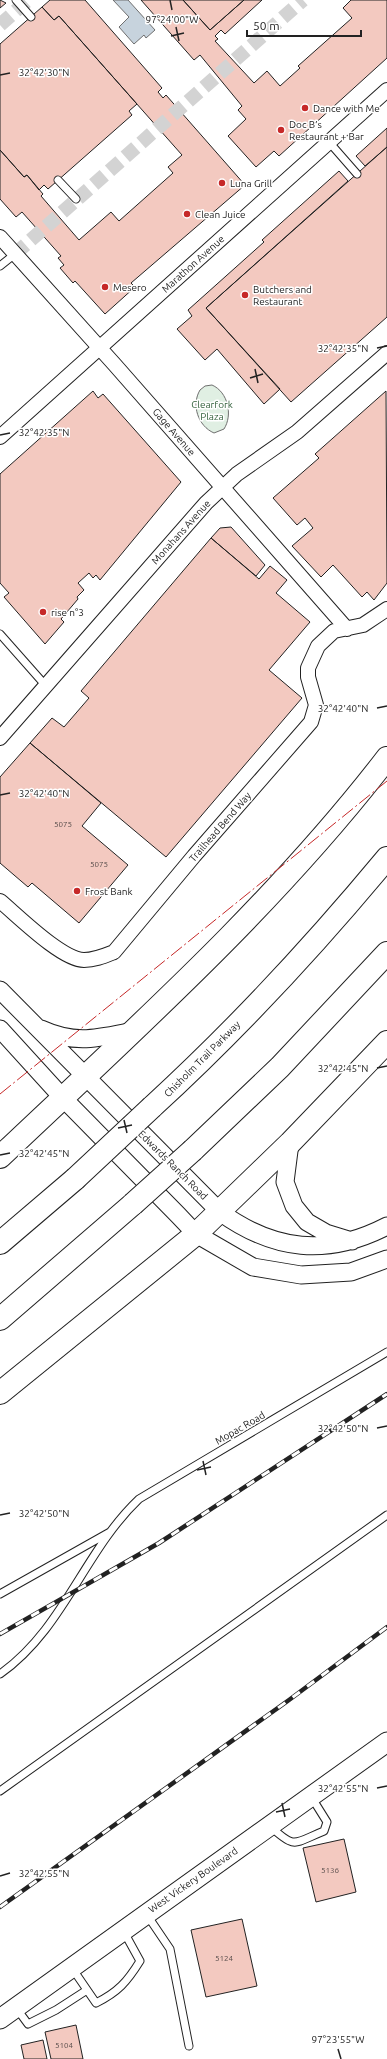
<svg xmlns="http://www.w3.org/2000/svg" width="387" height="2059" font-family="Ubuntu,sans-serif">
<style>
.green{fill:#e0efe3;stroke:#6f6f6f}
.water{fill:#c7d3dd;stroke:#6f6f6f}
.building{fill:#f3c9c0;stroke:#222}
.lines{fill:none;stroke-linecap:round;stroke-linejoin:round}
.minor-tunnel{stroke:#d3d3d3;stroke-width:14;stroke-dasharray:14 7;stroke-linecap:butt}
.service-casing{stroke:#222;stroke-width:9}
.minor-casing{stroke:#222;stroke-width:16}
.tertiary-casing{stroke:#222;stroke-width:19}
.secondary-casing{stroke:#222;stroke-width:21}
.motorway-casing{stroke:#222;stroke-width:24}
.service{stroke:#fff;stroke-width:7}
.minor{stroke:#fff;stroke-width:14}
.tertiary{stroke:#fff;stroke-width:17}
.secondary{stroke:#fff;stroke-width:19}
.motorway{stroke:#fff;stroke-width:22}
.rail-casing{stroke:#222;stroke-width:4.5}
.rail{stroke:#fff;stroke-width:3;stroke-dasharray:9;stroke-linecap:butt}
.motorway-bridge-casing{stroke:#222;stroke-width:24;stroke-linecap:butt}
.motorway-bridge{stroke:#fff;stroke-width:22}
.power{stroke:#c62828;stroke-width:1;stroke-dasharray:14 3 2 3;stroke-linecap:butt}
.ticks{fill:none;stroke:#222;stroke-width:1.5}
.poi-dot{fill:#c62828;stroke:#fff;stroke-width:1.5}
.labels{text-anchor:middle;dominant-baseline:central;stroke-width:3;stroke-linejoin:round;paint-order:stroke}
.number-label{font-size:8px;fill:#564c4a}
.poi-label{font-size:10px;fill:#222;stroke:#fff;text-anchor:start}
.street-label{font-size:10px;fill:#222;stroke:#fff}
.park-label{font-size:10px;fill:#2f5e38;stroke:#fff}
.ticks-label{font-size:10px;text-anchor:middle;fill:#222;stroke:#fff;stroke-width:3;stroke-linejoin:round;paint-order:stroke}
</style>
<rect width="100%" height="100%" fill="#fff"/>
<path class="green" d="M 212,385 C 228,392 233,415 224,429 L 214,433 C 198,426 191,405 200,390 L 205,386 Z"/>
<path class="water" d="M 113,0 L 128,0 L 155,30 L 146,38 L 144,35 L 134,44 L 119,27 L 129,17 Z"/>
<path class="building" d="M 0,0 L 6,3 L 0,8 Z
M 50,0 L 85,0 L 162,88 L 158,92 L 163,98 L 166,95 L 245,185 L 131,283 L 135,287 L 105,314 L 75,281 L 73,283 L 60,268 L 64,265 L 58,258 L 61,256 L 22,212 L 16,217 L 0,199 L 0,150 L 24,177 L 27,175 L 43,194 L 41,196 L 79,240 L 111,212 L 119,221 L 173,173 L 168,167 L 182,155 L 59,16 L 54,20 L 42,7 Z
M 141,0 L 183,0 L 210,30 L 244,0 L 262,0 L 225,34 L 221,30 L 215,36 L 218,39 L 215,41 L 254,83 L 267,71 L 280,86 L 300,68 L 298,66 L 352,18 L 343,8 L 351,0 L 387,0 L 387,58 L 279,156 L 274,151 L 256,167 L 228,136 L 246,119 L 238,110 L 242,106 L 200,55 L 194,60 Z
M 183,0 L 244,0 L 210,30 Z
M 42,7 L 54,20 L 59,16 L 137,104 L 129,111 L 132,115 L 48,189 L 44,185 L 39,190 L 27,175 L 24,177 L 0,150 L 0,44 Z
M 387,128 L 387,147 L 365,166 L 356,156 Z
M 387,147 L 387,317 L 291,402 L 206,308 Z
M 339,171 L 348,181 L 206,308 L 280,389 L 264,404 L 217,349 L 205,360 L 177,329 L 192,316 L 188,310 L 264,242 L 262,240 Z
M 93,391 L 98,398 L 103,394 L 181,482 L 100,580 L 96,575 L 93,578 L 89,573 L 78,583 L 84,590 L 77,597 L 78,599 L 61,619 L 64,622 L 45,644 L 4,597 L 9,593 L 0,583 L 0,474 Z
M 386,391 L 387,583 L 374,600 L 367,592 L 362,597 L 333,565 L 321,577 L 292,546 L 313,528 L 305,518 L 297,525 L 273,498 L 319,458 L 315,454 Z
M 231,527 L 265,565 L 256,576 L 211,538 L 220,528 Z
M 211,538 L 259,579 L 270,566 L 287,580 L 276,593 L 310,622 L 269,670 L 302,698 L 166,857 L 30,743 L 52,718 L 64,727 L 89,698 L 81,691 Z
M 30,743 L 101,803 L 82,826 L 128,865 L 79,923 L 32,883 L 28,887 L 0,863 L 0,777 Z
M 344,1839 L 356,1892 L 316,1902 L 303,1848 Z
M 242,1919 L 257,1986 L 206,1997 L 191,1930 Z
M 76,2025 L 83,2059 L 51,2059 L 45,2032 Z
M 43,2040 L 47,2059 L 24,2059 L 21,2045 Z"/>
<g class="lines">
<path class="minor-tunnel" d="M 0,25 L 28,0
M 15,254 L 303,0"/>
<defs>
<path id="service" d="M 16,0 L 31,17
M 329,142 L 357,174
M 58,180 L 76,199
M 0,266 L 15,254
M 0,634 L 46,686
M 0,1594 L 110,1532
M 0,1674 C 64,1629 84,1551 139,1499 L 387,1352
M 0,1791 L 387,1515
M 271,1827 C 296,1850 294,1843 324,1831 L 327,1822 L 312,1798
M 147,1915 L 170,1949 L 189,2046
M 72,1968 L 96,2003 C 118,1992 127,1982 140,1961 L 124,1932
M 17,2009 L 28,2024 L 56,2010 L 87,1990"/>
<path id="minor" d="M 0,237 L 115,365 L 347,629
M 0,437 L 387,90
M 0,738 L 206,503 L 237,474 L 297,432 L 387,353
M 0,901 C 18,916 62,960 84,960 C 95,960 104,956 114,952 L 194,856 L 311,722 L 316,705 L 308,677 L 308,668 L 318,646 L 334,631 L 363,625 L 387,609"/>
<path id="tertiary" d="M 0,990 L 220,1212 C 274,1251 327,1257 387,1226
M 0,1029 L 62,1097 L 178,1215 L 196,1234 L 253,1267 L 301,1275 L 351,1272 L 387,1259
M 41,1029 C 76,1045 98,1038 134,1031
M 290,1143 L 285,1182 L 294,1206 L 307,1222 L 326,1233 L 352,1241"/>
<path id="secondary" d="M 0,2019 L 387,1742"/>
<path id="motorway" d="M 152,1107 C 236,1030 314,946 387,858
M 193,1150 L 280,1067 L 387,953
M 0,1157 C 134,1030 274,905 387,758
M 0,1243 L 75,1179
M 0,1319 L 133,1204
M 0,1393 L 196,1234 L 290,1143 L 387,1042"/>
</defs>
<use href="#service" class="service-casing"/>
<use href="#minor" class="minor-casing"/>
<use href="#tertiary" class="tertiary-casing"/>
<use href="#secondary" class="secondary-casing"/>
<use href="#motorway" class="motorway-casing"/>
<use href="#service" class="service"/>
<use href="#minor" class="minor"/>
<use href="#tertiary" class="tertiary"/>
<use href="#secondary" class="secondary"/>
<use href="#motorway" class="motorway"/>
<defs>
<path id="rail" d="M 0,1634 L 159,1543 L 387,1394
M 0,1907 L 289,1700 L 387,1627"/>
</defs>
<use href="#rail" class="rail-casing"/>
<use href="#rail" class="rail"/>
<defs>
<path id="motorway-bridge" d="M 75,1179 L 152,1107
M 133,1204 L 193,1150"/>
</defs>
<use href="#motorway-bridge" class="motorway-bridge-casing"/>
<use href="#motorway-bridge" class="motorway-bridge"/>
<path class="power" d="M 0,1094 L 387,781"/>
</g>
<path class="ticks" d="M 170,0 L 172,10M 176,27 L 179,41M 171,36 L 184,33M 0,75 L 10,73M 377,348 L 387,346M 255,369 L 258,383M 250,378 L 263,374M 0,435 L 10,433M 377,708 L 387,706M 0,795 L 10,793M 377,1068 L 387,1066M 124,1120 L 127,1133M 118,1128 L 132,1125M 0,1155 L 10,1153M 377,1428 L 387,1426M 203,1461 L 206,1475M 197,1470 L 211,1467M 0,1515 L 10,1513M 377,1788 L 387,1786M 282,1803 L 285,1817M 276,1812 L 290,1809M 0,1876 L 10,1873M 338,2049 L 341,2059"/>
<g class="poi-dot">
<circle cx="305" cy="108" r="4"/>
<circle cx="281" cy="130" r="4"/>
<circle cx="222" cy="183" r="4"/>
<circle cx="187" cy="214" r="4"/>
<circle cx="105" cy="287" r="4"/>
<circle cx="245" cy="295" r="4"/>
<circle cx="43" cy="612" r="4"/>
<circle cx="77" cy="891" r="4"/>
</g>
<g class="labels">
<g class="number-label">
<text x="63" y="824">5075</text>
<text x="99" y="864">5075</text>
<text x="330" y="1870">5136</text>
<text x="224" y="1958">5124</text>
<text x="64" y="2045">5104</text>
</g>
<g class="poi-label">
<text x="313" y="108">Dance with Me</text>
<text x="289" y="124">Doc B’s<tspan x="289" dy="12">Restaurant + Bar</tspan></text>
<text x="230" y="183">Luna Grill</text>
<text x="195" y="214">Clean Juice</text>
<text x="113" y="287">Mesero</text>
<text x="253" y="289">Butchers and<tspan x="253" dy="12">Restaurant</tspan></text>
<text x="51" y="612">rise n°3</text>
<text x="85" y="891">Frost Bank</text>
</g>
<g class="street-label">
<text transform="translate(193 264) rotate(-42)">Marathon Avenue</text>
<text transform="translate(174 432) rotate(49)">Gage Avenue</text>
<text transform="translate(181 532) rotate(-48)">Monahans Avenue</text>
<text transform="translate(220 827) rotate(-49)">Trailhead Bend Way</text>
<text transform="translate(202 1059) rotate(-45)">Chisholm Trail Parkway</text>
<text transform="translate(173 1165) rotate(45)">Edwards Ranch Road</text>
<text transform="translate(240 1428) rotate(-30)">Mopac Road</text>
<text transform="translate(193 1880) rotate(-35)">West Vickery Boulevard</text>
</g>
<g class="park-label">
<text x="212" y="404">Clearfork<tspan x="212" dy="12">Plaza</tspan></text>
</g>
</g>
<g class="ticks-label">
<text x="172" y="23">97°24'00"W</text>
<text x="44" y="76">32°42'30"N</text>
<text x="343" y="352">32°42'35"N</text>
<text x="44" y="436">32°42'35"N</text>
<text x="343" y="712">32°42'40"N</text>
<text x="44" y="797">32°42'40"N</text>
<text x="343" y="1072">32°42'45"N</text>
<text x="44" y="1157">32°42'45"N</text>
<text x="343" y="1432">32°42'50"N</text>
<text x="44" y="1517">32°42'50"N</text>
<text x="343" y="1792">32°42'55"N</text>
<text x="44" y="1877">32°42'55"N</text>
<text x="338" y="2043">97°23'55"W</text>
</g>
<path d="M247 30v6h114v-6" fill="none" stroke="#222222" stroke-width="2"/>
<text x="253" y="30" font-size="12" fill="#222222" stroke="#ffffff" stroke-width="3" paint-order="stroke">50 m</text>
</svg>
